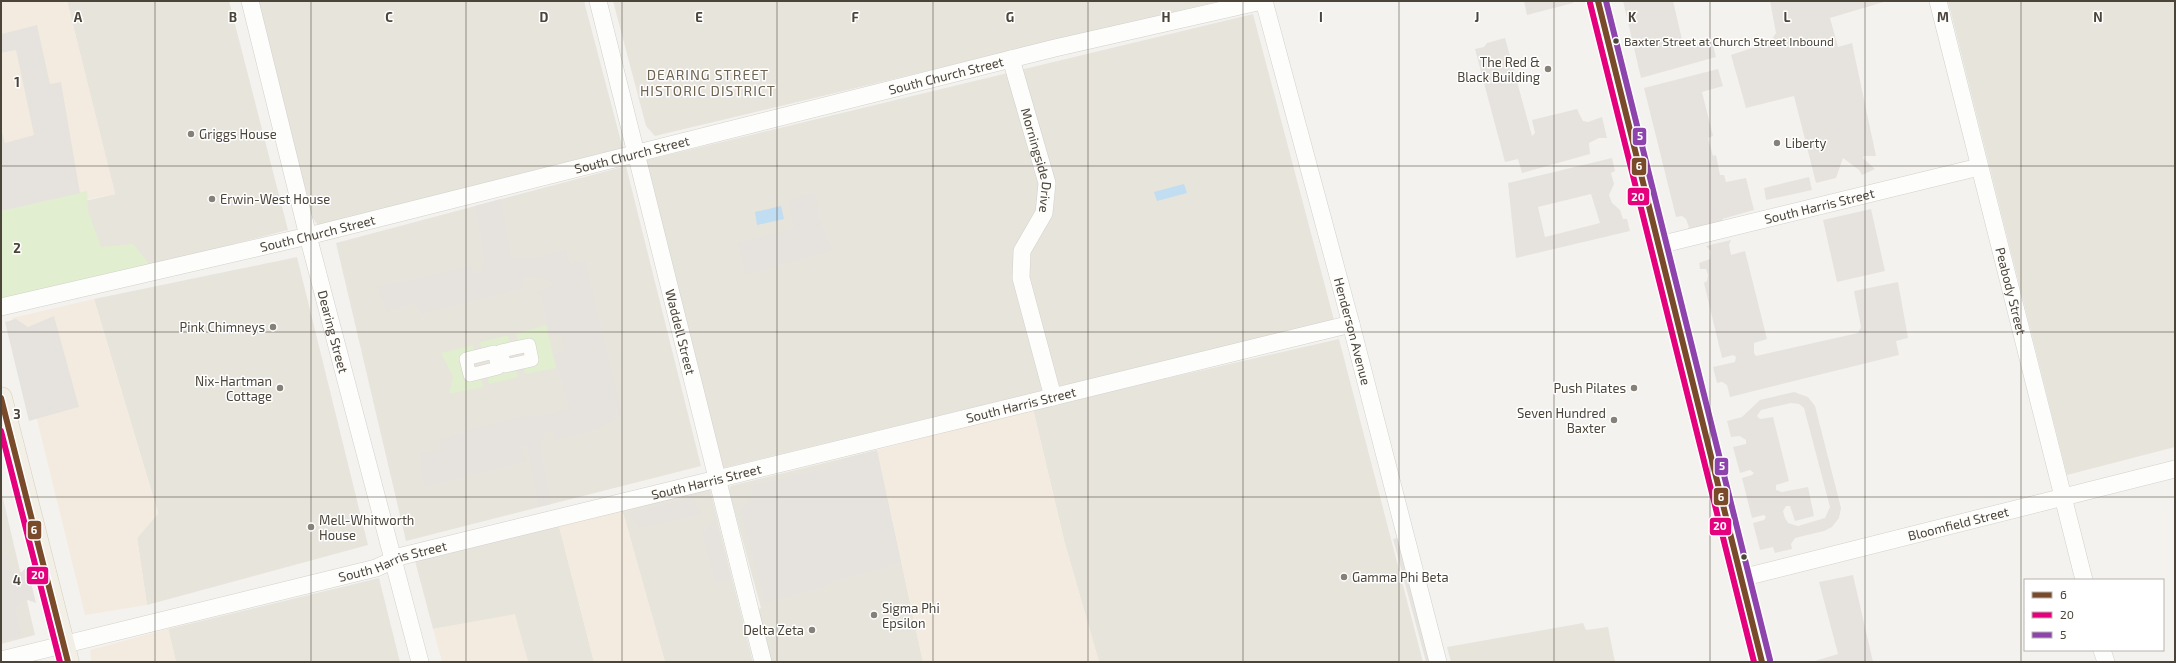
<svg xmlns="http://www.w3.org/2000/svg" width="2176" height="663" font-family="'Exo 2',sans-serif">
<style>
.residential{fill:#e7e4dc}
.commercial{fill:#f3ebdf}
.green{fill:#e1eecf}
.parking{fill:#e6e3df;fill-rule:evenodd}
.water{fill:#c0ddf1}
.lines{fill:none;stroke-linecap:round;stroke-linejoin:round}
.pedestrian-casing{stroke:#d2d0cb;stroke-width:14}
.minor-casing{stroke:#d2d0cb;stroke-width:18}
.secondary-casing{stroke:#d3cfc5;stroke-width:23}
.primary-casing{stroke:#d6cebb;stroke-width:23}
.pedestrian{stroke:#fdfdfc;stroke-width:13}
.minor{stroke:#fdfdfc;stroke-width:17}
.secondary{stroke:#f7f6f1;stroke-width:22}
.primary{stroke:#f2efe6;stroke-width:22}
.bus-1-casing{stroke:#fff;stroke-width:9}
.bus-2-casing{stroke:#fff;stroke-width:9}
.bus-3-casing{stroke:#fff;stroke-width:9}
.bus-1{stroke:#7a4b2a;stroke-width:6}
.bus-2{stroke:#e5007d;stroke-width:6}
.bus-3{stroke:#8e44ad;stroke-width:6}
.grid{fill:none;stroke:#4b4439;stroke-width:1;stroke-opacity:0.55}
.bus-dot{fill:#4b4439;stroke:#fff;stroke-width:1.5}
.poi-dot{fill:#868178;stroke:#fff;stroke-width:1.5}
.labels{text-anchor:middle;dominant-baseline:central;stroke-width:3;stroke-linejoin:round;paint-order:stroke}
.bus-label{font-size:12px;fill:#4b4439;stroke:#fff;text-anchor:start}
.poi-label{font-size:13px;fill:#4b4439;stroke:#fff;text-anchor:end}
.street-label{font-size:13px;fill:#4b4439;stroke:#fff}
.neighbourhood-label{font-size:14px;letter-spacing:1px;fill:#6e6250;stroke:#fff}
.grid-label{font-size:13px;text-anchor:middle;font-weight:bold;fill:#4b4439;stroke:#fff;stroke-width:3;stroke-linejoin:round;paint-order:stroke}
.line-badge{stroke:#fff;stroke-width:1.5}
.badge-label{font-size:11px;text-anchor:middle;font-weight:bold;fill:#fff}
</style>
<rect width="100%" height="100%" fill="#f4f2ee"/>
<path class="residential" d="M 67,1 L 229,1 L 288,230 L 97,279 L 76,203 L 115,194 Z
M 258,1 L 584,1 L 623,149 L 325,226 L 317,224 L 312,217 Z
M 613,1 L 1220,1 L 655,136 L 646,126 Z
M 1948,1 L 2175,1 L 2175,447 L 2067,475 Z
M 1253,14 L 1334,320 L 719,469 L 644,165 L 647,160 Z
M 626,166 L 701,466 L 406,541 L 336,243 Z
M 297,257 L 368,545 L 147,605 L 137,538 L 158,513 L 94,299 Z
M 1339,339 L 1423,662 L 1099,662 L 1065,544 L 1033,409 Z
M 877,450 L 923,662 L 769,662 L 756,610 L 761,608 L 729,490 L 730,486 Z
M 709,485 L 753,662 L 665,662 L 622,509 Z
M 1,490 L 35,635 L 1,644 Z
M 559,526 L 594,662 L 528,662 L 514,615 L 433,629 L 415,561 Z
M 379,578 L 400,662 L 176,662 L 168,629 Z
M 1583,623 L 1586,630 L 1608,627 L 1615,662 L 1451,662 L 1447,647 Z"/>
<path class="commercial" d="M 1,1 L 67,1 L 115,194 L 1,216 Z
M 94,299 L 158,514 L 137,538 L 147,605 L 85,615 L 12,318 Z
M 1033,409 L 1065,544 L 1099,662 L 923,662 L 877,450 Z
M 622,509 L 665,662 L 594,662 L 559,526 Z
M 515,614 L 528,662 L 442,662 L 433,629 Z
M 168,627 L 176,662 L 91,662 L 90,650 L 167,629 Z"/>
<path class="green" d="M 87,191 L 88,211 L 101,247 L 133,244 L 151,266 L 3,302 L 1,292 L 1,211 Z
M 546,325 L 556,368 L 525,374 L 523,362 L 532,360 L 519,347 L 516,334 Z
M 508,335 L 511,349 L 501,351 L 515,364 L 518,377 L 489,384 L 486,371 L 497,368 L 494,353 L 483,355 L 480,342 Z
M 473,345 L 476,357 L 466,359 L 480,372 L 483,387 L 449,394 L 453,376 L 441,353 Z"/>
<path class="parking" d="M 1524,1 L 1573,1 L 1573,3 L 1527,15 Z
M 1623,1 L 1673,1 L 1684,48 L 1712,41 L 1716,57 L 1641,78 Z
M 1770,1 L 1887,1 L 1830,18 L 1838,47 L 1852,43 L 1876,156 L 1864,156 L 1863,158 L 1875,169 L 1862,175 L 1859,170 L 1843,158 L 1836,178 L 1816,183 L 1794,96 L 1746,108 L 1731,55 L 1770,42 L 1776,33 Z
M 37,25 L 50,84 L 61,82 L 80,193 L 1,211 L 1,128 L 5,143 L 34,135 L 16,50 L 1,53 L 1,34 Z
M 1505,38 L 1532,136 L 1535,133 L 1532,120 L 1577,109 L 1583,121 L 1588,122 L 1602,117 L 1607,138 L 1599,138 L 1589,143 L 1590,154 L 1522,173 L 1518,159 L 1505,162 L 1475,49 L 1484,47 L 1487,43 Z
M 1718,69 L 1723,86 L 1702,92 L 1713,136 L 1708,138 L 1713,156 L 1716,155 L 1720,175 L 1724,175 L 1726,182 L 1746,178 L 1754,210 L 1722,219 L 1724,221 L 1687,230 L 1689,227 L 1686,219 L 1682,216 L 1676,217 L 1644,88 Z
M 1612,158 L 1615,171 L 1611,173 L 1614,184 L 1609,195 L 1612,203 L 1620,210 L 1623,219 L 1627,219 L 1630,231 L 1516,258 L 1508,183 ZM 1591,194 L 1600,223 L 1545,237 L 1538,207 Z
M 1809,177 L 1812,190 L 1766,200 L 1764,188 Z
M 815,192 L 819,215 L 832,251 L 745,275 L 738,243 L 794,228 L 788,200 Z
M 501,199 L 511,259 L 540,257 L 566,250 L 569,264 L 585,260 L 622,415 L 603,427 L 553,442 L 553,431 L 545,433 L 540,445 L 551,504 L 538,507 L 527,445 L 522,448 L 525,462 L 425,487 L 422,478 L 420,454 L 441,449 L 439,440 L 469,430 L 530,414 L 531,418 L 569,409 L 554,354 L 565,350 L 561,334 L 551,336 L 539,291 L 552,285 L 551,282 L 545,278 L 526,277 L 522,279 L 524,288 L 421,314 L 415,303 L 386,312 L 378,287 L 472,266 L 474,272 L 478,274 L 482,272 L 484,255 L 475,206 Z
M 1871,209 L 1885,271 L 1837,282 L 1823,220 Z
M 1731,240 L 1729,245 L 1731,255 L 1745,251 L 1767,339 L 1754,343 L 1754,353 L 1756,356 L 1858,333 L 1861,327 L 1854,291 L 1898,282 L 1908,338 L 1896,341 L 1899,355 L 1730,397 L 1727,385 L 1722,382 L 1717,383 L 1713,367 L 1735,362 L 1736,357 L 1733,355 L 1722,358 L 1704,283 L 1707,281 L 1708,275 L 1706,269 L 1700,269 L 1699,263 L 1710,259 L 1711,251 L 1706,246 Z
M 54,316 L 79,407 L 29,421 L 5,322 L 16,319 L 28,327 Z
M 1794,392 L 1808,397 L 1815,406 L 1841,508 L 1839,518 L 1832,527 L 1824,531 L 1795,538 L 1791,544 L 1792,549 L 1775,553 L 1773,547 L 1760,550 L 1753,523 L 1764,520 L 1766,517 L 1764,515 L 1752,518 L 1742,478 L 1752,475 L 1754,473 L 1750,470 L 1740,473 L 1733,447 L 1746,444 L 1746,440 L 1740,436 L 1731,437 L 1727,421 L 1742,417 L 1760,400 ZM 1791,403 L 1799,404 L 1804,408 L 1830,507 L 1825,518 L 1798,526 L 1788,523 L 1785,518 L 1783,511 L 1786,506 L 1790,506 L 1795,521 L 1814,516 L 1808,487 L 1782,492 L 1776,490 L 1776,485 L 1789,481 L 1773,417 L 1760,419 L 1757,416 L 1761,410 Z
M 877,450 L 901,562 L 878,570 L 834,581 L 822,588 L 765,603 L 740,508 L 754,497 L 750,486 L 827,468 L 850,457 Z
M 690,498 L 703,514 L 640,528 L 628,513 Z
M 715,519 L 731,580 L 716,583 L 702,534 Z
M 1399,537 L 1432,662 L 1426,662 L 1393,539 Z
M 7,556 L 11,570 L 15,574 L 22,572 L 27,566 L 36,603 L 28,600 L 23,602 L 17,608 L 16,615 L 22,636 L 1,642 L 1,558 Z
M 1853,575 L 1873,662 L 1812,662 L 1838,654 L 1819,582 Z"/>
<path class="water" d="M 1184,184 L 1187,193 L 1157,201 L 1154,192 Z
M 781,206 L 784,219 L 757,225 L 755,212 Z"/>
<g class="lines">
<defs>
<path id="pedestrian" d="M 529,345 L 532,360 L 505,366 L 501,351 Z
M 494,352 L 498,368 L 470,375 L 466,359 Z"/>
<g id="minor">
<path id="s1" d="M 250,1 L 308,236 L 420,662"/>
<path id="s2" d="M 598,1 L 763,662"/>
<path id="s3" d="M 1264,1 L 1351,324 L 1438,662"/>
<path id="s4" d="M 1938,1 L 2084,580"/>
<path id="s5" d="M 1011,59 L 1047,183 L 1044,213 L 1022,251 L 1021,278 L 1053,397"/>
<path id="s6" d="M 1659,245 L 1979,167"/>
<path id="s7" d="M 1,307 L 308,236 L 1055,48 L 1262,1"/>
<path id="s8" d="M 1741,578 L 2175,469"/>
<path d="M 2102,650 L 2106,662"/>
<path id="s9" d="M 1,660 L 376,568 L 402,556 L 1351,324"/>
</g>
<path id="secondary" d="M 1598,1 L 1762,662"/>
<path id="primary" d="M 1,398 L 68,662"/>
</defs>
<use href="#pedestrian" class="pedestrian-casing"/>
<use href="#minor" class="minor-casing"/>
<use href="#secondary" class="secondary-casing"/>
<use href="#primary" class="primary-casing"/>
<use href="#pedestrian" class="pedestrian"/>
<use href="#minor" class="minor"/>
<use href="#secondary" class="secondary"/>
<use href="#primary" class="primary"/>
<defs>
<path id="bus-1" d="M 1598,1 L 1762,662
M 1,398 L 68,662"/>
<path id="bus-2" d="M 1590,3 L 1754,662
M 1,431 L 60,662"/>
<path id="bus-3" d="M 1606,1 L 1770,660"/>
</defs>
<use href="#bus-1" class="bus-1-casing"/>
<use href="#bus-2" class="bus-2-casing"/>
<use href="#bus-3" class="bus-3-casing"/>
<use href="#bus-1" class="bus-1"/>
<use href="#bus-2" class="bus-2"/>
<use href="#bus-3" class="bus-3"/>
</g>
<path class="grid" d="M 155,1 L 155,662M 311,1 L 311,662M 466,1 L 466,662M 622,1 L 622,662M 777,1 L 777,662M 933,1 L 933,662M 1088,1 L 1088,662M 1243,1 L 1243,662M 1399,1 L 1399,662M 1554,1 L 1554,662M 1710,1 L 1710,662M 1865,1 L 1865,662M 2021,1 L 2021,662M 1,166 L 2175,166M 1,332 L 2175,332M 1,497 L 2175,497"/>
<g class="bus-dot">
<circle cx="1616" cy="41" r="3.5"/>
<circle cx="1744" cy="557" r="3.5"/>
</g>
<g class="poi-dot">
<circle cx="1548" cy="69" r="4"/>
<circle cx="191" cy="134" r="4"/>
<circle cx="1777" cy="143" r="4"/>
<circle cx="212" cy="199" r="4"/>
<circle cx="273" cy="327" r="4"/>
<circle cx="280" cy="388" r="4"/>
<circle cx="1634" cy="388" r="4"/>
<circle cx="1614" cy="420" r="4"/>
<circle cx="311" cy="527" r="4"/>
<circle cx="1344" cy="577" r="4"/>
<circle cx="874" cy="615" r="4"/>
<circle cx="812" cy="630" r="4"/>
</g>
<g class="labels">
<g class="bus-label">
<text x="1624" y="41">Baxter Street at Church Street Inbound</text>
</g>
<g class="poi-label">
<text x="1540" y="62">The Red &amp;<tspan x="1540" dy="15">Black Building</tspan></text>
<text x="199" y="134" text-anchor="start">Griggs House</text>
<text x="1785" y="143" text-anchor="start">Liberty</text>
<text x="220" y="199" text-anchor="start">Erwin-West House</text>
<text x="265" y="327">Pink Chimneys</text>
<text x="272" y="381">Nix-Hartman<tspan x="272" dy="15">Cottage</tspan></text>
<text x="1626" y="388">Push Pilates</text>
<text x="1606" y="413">Seven Hundred<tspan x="1606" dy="15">Baxter</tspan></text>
<text x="319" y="520" text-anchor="start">Mell-Whitworth<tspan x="319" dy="15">House</tspan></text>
<text x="1352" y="577" text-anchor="start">Gamma Phi Beta</text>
<text x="882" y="608" text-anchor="start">Sigma Phi<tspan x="882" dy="15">Epsilon</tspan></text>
<text x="804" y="630">Delta Zeta</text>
</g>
<g class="street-label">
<text stroke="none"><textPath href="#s7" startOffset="973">South Church Street</textPath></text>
<text stroke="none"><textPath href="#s7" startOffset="649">South Church Street</textPath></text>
<text stroke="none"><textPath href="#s5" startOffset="105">Morningside Drive</textPath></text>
<text stroke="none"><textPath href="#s6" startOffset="165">South Harris Street</textPath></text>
<text stroke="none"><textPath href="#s7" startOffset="325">South Church Street</textPath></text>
<text stroke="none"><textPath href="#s4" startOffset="299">Peabody Street</textPath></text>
<text stroke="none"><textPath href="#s3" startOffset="342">Henderson Avenue</textPath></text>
<text stroke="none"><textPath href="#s1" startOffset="341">Dearing Street</textPath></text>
<text stroke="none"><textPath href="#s2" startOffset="341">Waddell Street</textPath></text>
<text stroke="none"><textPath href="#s9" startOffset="1052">South Harris Street</textPath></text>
<text stroke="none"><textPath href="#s9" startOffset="728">South Harris Street</textPath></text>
<text stroke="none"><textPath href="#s8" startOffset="224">Bloomfield Street</textPath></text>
<text stroke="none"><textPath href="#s9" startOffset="404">South Harris Street</textPath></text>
</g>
<g class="neighbourhood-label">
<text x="708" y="74">DEARING STREET<tspan x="708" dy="16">HISTORIC DISTRICT</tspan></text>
</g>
</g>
<g class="grid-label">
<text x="78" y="22">A</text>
<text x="233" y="22">B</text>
<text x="389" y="22">C</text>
<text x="544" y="22">D</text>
<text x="699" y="22">E</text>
<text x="855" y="22">F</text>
<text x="1010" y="22">G</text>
<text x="1166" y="22">H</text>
<text x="1321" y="22">I</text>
<text x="1477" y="22">J</text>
<text x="1632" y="22">K</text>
<text x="1787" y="22">L</text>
<text x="1943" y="22">M</text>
<text x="2098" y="22">N</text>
<text x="17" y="87">1</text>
<text x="17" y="253">2</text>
<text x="17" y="419">3</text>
<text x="17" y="585">4</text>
</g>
<g class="line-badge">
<rect x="1632" y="127" width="15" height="19" rx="4" fill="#8e44ad"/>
<rect x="1631" y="157" width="16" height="19" rx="4" fill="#7a4b2a"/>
<rect x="1627" y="187" width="23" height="19" rx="4" fill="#e5007d"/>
<rect x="1714" y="457" width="15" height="19" rx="4" fill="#8e44ad"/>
<rect x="1713" y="487" width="16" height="19" rx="4" fill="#7a4b2a"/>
<rect x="1709" y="517" width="23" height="19" rx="4" fill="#e5007d"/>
<rect x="27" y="520" width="15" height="20" rx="4" fill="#7a4b2a"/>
<rect x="26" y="566" width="23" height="19" rx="4" fill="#e5007d"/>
</g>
<g class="badge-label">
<text x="1640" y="140">5</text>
<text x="1639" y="170">6</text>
<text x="1638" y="201">20</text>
<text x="1722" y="470">5</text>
<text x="1721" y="501">6</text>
<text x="1720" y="530">20</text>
<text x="34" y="534">6</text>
<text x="38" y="579">20</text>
</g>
<rect width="2176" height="663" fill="none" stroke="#4b4439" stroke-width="4"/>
<rect x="2024" y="579" width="140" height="72" fill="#ffffff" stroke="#b7b4b0"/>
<rect x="2032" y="592" width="20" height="6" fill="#7a4b2a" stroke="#b7b4b0"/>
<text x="2060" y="599" font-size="12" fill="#4b4439">6</text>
<rect x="2032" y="612" width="20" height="6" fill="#e5007d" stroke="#b7b4b0"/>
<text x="2060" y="619" font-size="12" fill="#4b4439">20</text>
<rect x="2032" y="632" width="20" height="6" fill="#8e44ad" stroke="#b7b4b0"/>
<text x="2060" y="639" font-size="12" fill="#4b4439">5</text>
</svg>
